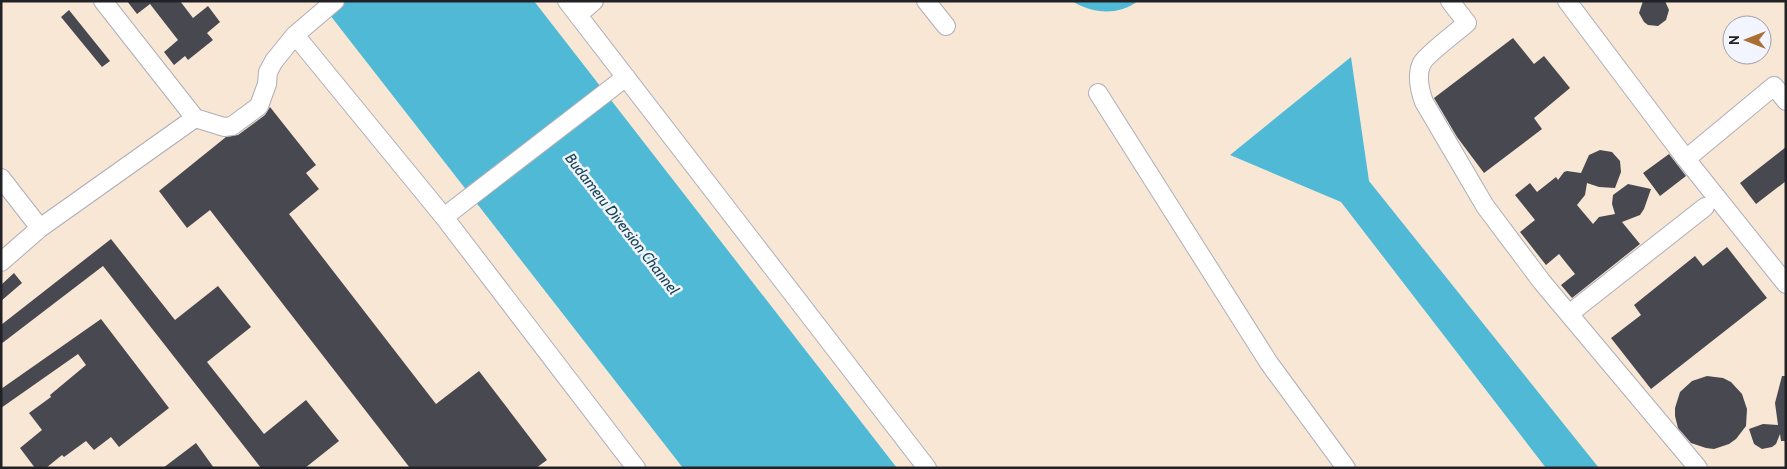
<svg xmlns="http://www.w3.org/2000/svg" width="1787" height="469" font-family="Cabin,sans-serif">
<style>
.industrial{fill:#f9e7d6;fill-rule:evenodd}
.water{fill:#50bad6}
.building{fill:#474850}
.lines{fill:none;stroke-linecap:round;stroke-linejoin:round}
.minor-casing{stroke:#adaeb8;stroke-width:20}
.minor{stroke:#fff;stroke-width:18}
.labels{text-anchor:middle;dominant-baseline:central;stroke-width:5;stroke-linejoin:round;paint-order:stroke}
.water-label{font-size:15px;font-style:italic;fill:#184653;stroke:#f2f4fe}
</style>
<rect width="100%" height="100%" fill="#f2f4fe"/>
<path class="industrial" d="M 1,1 L 1786,1 L 1786,468 L 1,468 ZM 1732,25 L 1762,25 L 1762,55 L 1732,55 Z"/>
<path class="water" d="M 319,1 L 534,1 L 897,468 L 683,468 Z
M 1072,1 L 1138,1 C 1118,16 1093,14 1072,1 Z
M 1351,57 L 1369,181 L 1599,468 L 1546,468 L 1341,202 L 1230,155 Z"/>
<path class="building" d="M 127,1 L 180,1 L 193,18 L 208,6 L 220,22 L 207,33 L 213,40 L 188,60 L 185,56 L 174,65 L 164,52 L 178,40 L 150,4 L 137,14 Z
M 1643,1 L 1665,1 L 1669,10 L 1666,20 L 1658,26 L 1648,25 L 1644,22 L 1639,13 Z
M 69,10 L 110,61 L 102,67 L 61,17 Z
M 1513,38 L 1534,64 L 1544,56 L 1570,88 L 1534,118 L 1542,129 L 1484,173 L 1457,137 L 1434,98 Z
M 270,107 L 316,165 L 306,173 L 319,189 L 289,214 L 436,404 L 479,371 L 547,460 L 536,468 L 410,468 L 210,210 L 187,228 L 159,191 L 226,137 L 238,135 L 265,115 Z
M 1786,147 L 1786,181 L 1756,204 L 1740,183 Z
M 1600,150 L 1612,152 L 1620,161 L 1621,172 L 1615,188 L 1599,187 L 1587,183 L 1585,195 L 1577,205 L 1593,224 L 1599,217 L 1615,214 L 1612,204 L 1613,195 L 1628,184 L 1651,189 L 1644,209 L 1640,215 L 1622,222 L 1640,244 L 1572,298 L 1561,285 L 1575,274 L 1559,254 L 1546,265 L 1520,232 L 1535,220 L 1515,195 L 1530,183 L 1537,192 L 1556,177 L 1558,180 L 1564,172 L 1567,171 L 1581,173 L 1589,155 Z
M 1669,154 L 1686,176 L 1660,196 L 1643,173 Z
M 111,239 L 175,320 L 218,286 L 251,327 L 207,362 L 264,434 L 306,400 L 339,441 L 305,468 L 261,468 L 103,266 L 1,344 L 1,325 Z
M 1727,247 L 1767,298 L 1651,389 L 1611,338 L 1641,315 L 1634,305 L 1695,256 L 1703,266 Z
M 14,273 L 22,283 L 1,301 L 1,285 Z
M 101,319 L 169,408 L 119,447 L 111,437 L 94,450 L 86,441 L 64,457 L 62,455 L 46,468 L 35,468 L 20,448 L 42,430 L 29,413 L 51,397 L 50,395 L 86,365 L 78,354 L 1,408 L 1,389 Z
M 1707,376 L 1723,378 L 1731,382 L 1742,394 L 1747,409 L 1746,426 L 1736,439 L 1729,444 L 1714,449 L 1706,448 L 1691,443 L 1678,428 L 1675,416 L 1675,408 L 1680,392 L 1692,381 Z
M 1782,376 L 1786,376 L 1786,441 L 1781,441 L 1780,434 L 1776,444 L 1772,447 L 1762,449 L 1754,444 L 1749,429 L 1763,424 L 1778,425 L 1775,403 Z
M 196,443 L 214,468 L 163,468 Z"/>
<g class="lines">
<defs>
<path id="minor" d="M 103,1 L 195,118 L 224,127 L 232,126 L 259,106 L 267,84 L 268,72 L 274,61 L 295,35 L 335,1
M 567,1 L 927,468
M 926,1 L 946,26
M 1450,1 L 1467,23 C 1458,31 1426,55 1422,63 C 1416,75 1420,91 1424,102 L 1485,206 L 1542,282 L 1698,468
M 1567,1 L 1686,159 L 1786,284
M 578,15 L 594,1
M 295,35 L 444,217 L 636,468
M 1098,93 L 1269,363 L 1346,468
M 1686,159 L 1774,86 L 1786,101
M 1,178 L 40,228
M 444,217 L 626,77
M 1,262 L 40,228 L 195,118
M 1569,314 L 1705,207"/>
</defs>
<use href="#minor" class="minor-casing"/>
<use href="#minor" class="minor"/>
</g>
<g class="labels">
<g class="water-label">
<text transform="translate(622 224) rotate(52)">Budameru Diversion Channel</text>
</g>
</g>
<rect width="1787" height="469" fill="none" stroke="#222226" stroke-width="5"/>
<g transform="translate(1747 40) rotate(270)"><circle r="24" fill="#f2f4fe" stroke="#9fa0a8"/>
<path d="M0-4L9 19L0 12L-9 19Z" fill="#ac6e34"/>
<text y="-8" font-size="14" font-weight="bold" text-anchor="middle" fill="#222226">N</text>
</g>
</svg>
